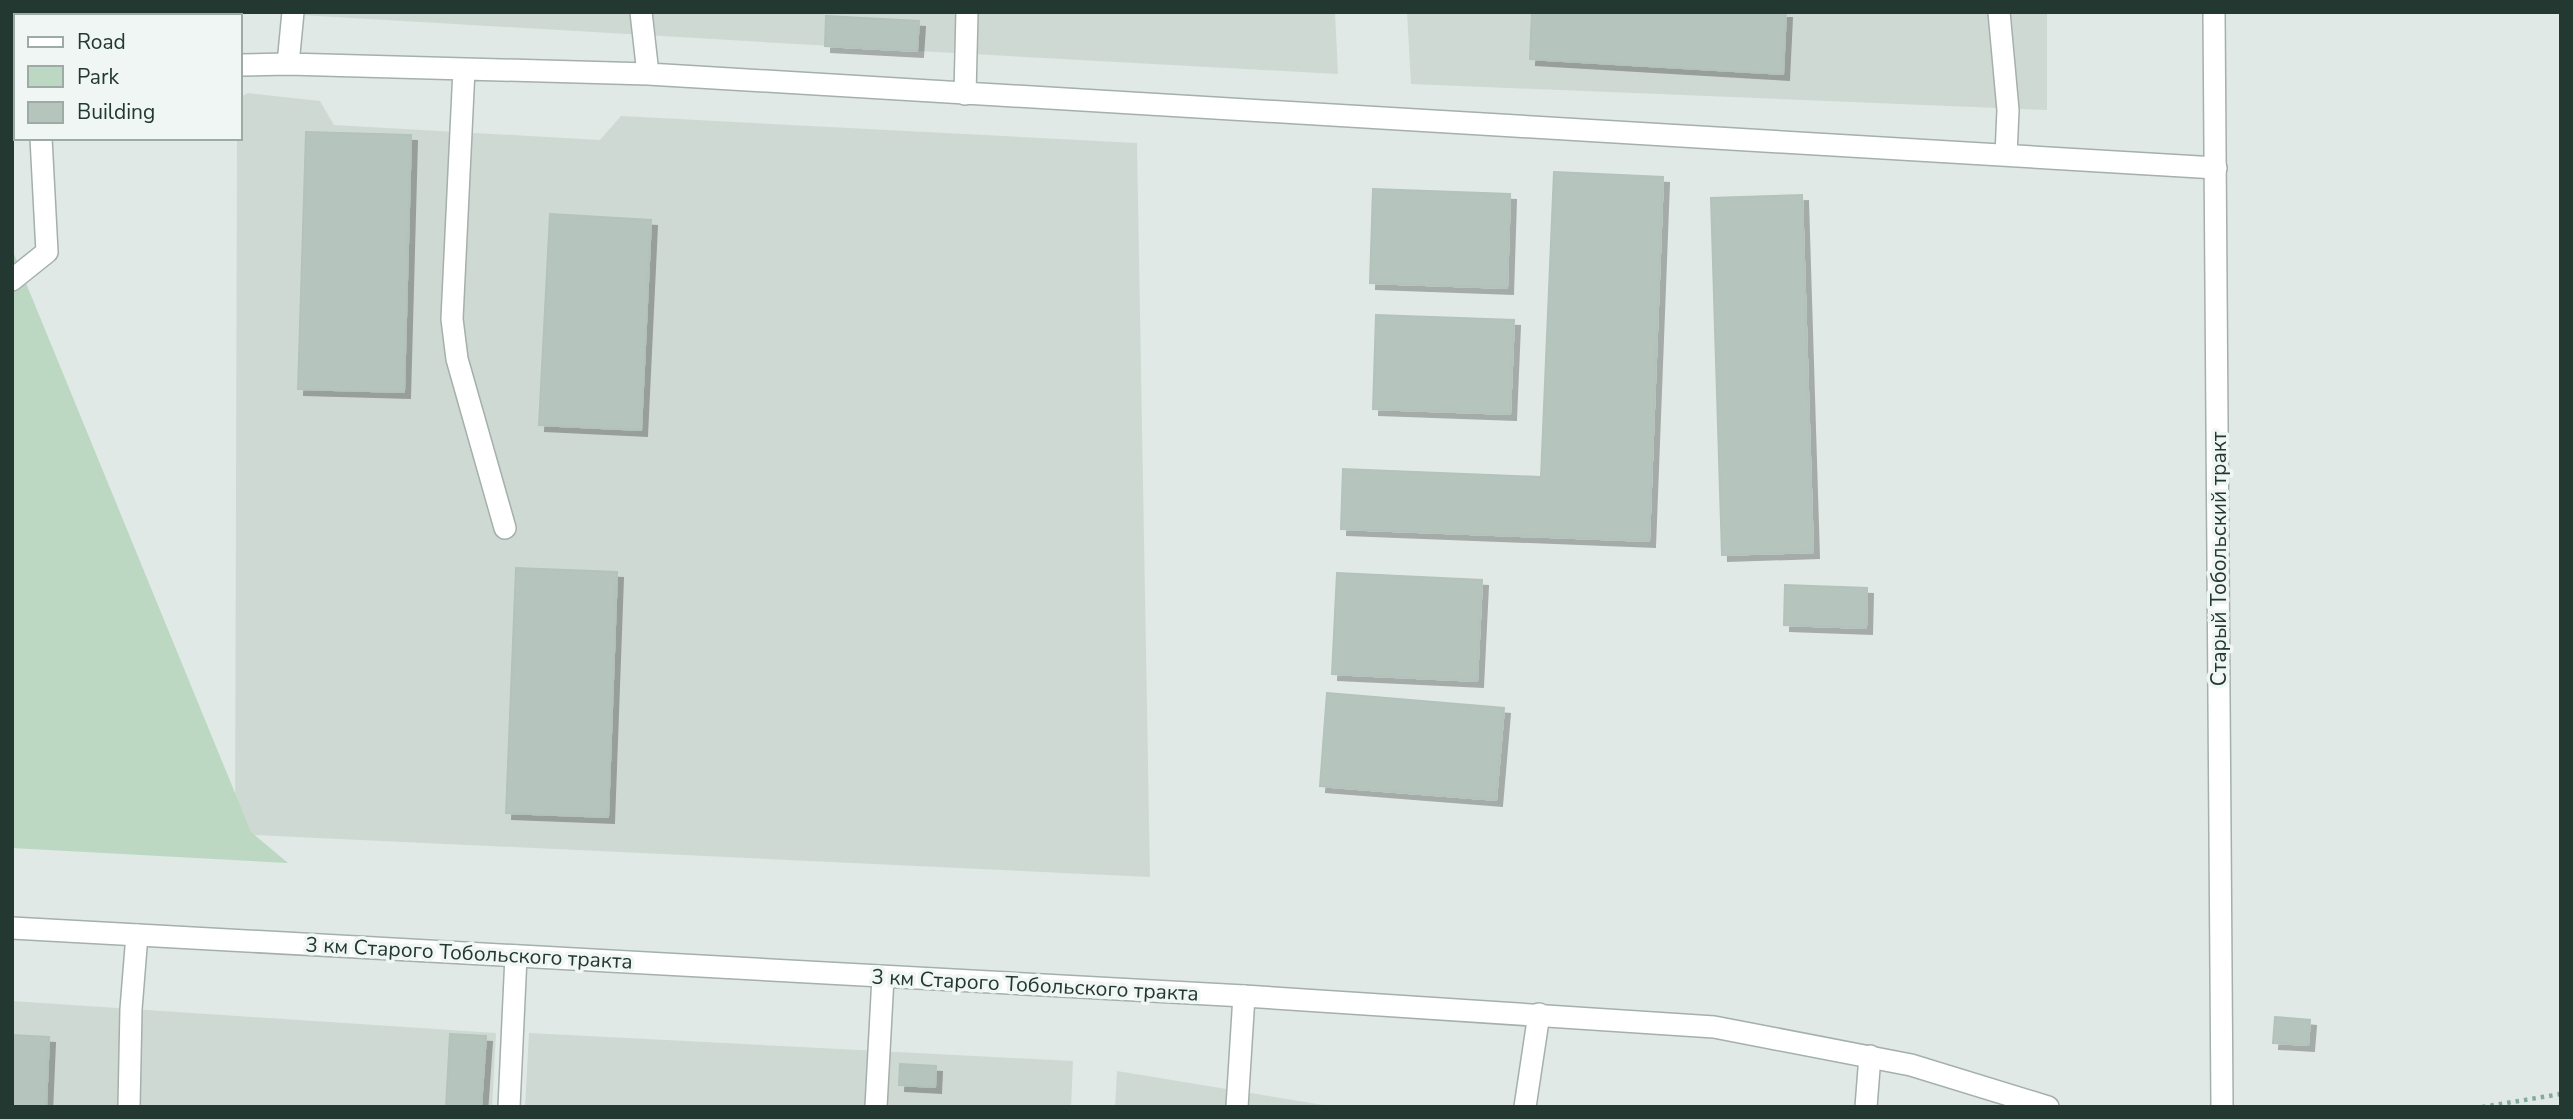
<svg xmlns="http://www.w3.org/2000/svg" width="2573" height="1119" font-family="'Nunito Sans',sans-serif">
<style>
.built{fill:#cfd9d4}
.green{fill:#bcd8c2}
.building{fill:#b6c4be;stroke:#b4c2bc;stroke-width:2;filter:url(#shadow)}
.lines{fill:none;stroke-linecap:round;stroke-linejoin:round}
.service-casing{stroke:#a4b0ab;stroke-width:24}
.minor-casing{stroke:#a4b0ab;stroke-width:24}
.tertiary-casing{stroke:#a4b0ab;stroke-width:24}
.path{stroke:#85a99c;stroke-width:4.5;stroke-dasharray:3.5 5;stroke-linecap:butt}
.service{stroke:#fff;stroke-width:21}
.minor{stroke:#fff;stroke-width:21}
.tertiary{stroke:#fff;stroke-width:21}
.labels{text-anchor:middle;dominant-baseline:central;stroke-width:7;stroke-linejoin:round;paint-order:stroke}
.street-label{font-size:21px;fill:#233831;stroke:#f0f6f3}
</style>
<defs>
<filter id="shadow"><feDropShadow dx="6" dy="6" stdDeviation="0" flood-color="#0004"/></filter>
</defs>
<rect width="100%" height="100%" fill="#e0e9e5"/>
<path class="built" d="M 250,12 L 1335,12 L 1338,74 L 917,51 Z
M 1407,12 L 2047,12 L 2047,110 L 1411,84 Z
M 248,93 L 320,101 L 334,125 L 600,140 L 621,116 L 1137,143 L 1150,877 L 235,834 L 237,138 L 240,138 L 240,97 Z
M 12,1001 L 496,1033 L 492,1107 L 12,1107 Z
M 529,1033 L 1073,1061 L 1071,1107 L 525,1107 Z
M 1117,1071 L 1335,1107 L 1115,1107 Z"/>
<path class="green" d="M 12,249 L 251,832 L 288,863 L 12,848 Z"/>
<path class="building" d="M 1532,12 L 1786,12 L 1783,74 L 1530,59 Z
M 826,16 L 919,21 L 917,51 L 825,46 Z
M 306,132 L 411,135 L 404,392 L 298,389 Z
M 1554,172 L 1663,177 L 1649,541 L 1341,529 L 1343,469 L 1541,477 Z
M 1373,189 L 1510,194 L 1507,288 L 1370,283 Z
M 1802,195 L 1813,552 L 1722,555 L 1711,198 Z
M 550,214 L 651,220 L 641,430 L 539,425 Z
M 1376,315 L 1514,320 L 1510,414 L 1373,409 Z
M 516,568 L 617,572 L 608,817 L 506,813 Z
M 1337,573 L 1482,580 L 1477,681 L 1332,674 Z
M 1785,585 L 1867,588 L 1866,628 L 1784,625 Z
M 1327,693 L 1504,708 L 1496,800 L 1320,786 Z
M 2275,1017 L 2310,1020 L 2308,1045 L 2273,1043 Z
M 450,1034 L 486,1036 L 481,1107 L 446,1107 Z
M 12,1035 L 49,1037 L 46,1107 L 12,1107 Z
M 900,1064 L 936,1066 L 935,1087 L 899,1085 Z"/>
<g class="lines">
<defs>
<path id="service" d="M 293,12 L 288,64 L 648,74 L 2216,168
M 641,12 L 648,74
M 1999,12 L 2008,110 L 2006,155
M 12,64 L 16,64
M 240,65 L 288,64
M 464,69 L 452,319 L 457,359 L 505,528
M 965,94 L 967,12
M 12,280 L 47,252 L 41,138
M 129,1107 L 131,1009 L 137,935
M 509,1107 L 516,956
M 876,1107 L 883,977
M 1237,1107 L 1244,996
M 1525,1107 L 1539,1014
M 1866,1107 L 1870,1056"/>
<path id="minor" d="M 12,928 L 1244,996 L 1714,1027 L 1911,1065 L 2048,1107"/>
<path id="tertiary" d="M 2214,12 L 2222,1107"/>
</defs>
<use href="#service" class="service-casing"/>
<use href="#minor" class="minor-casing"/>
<use href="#tertiary" class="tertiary-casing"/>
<path class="path" d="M 2482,1107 L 2561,1094"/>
<use href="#service" class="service"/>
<use href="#minor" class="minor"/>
<use href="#tertiary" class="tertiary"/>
</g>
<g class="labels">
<g class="street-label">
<text transform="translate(2219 559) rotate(-90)">Старый Тобольский тракт</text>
<text transform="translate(469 953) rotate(3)">3 км Старого Тобольского тракта</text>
<text transform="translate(1035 985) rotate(3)">3 км Старого Тобольского тракта</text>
</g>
</g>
<rect width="2573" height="1119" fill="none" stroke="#233831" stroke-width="28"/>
<rect x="14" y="14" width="228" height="126" fill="#f0f6f3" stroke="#9eaaa5" stroke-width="2"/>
<rect x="28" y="37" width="35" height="10" fill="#ffffff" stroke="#9eaaa5" stroke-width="2"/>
<text x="77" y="49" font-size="21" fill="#233831">Road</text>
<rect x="28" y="66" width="35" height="21" fill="#bcd8c2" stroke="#9eaaa5" stroke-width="2"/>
<text x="77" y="84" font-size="21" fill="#233831">Park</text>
<rect x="28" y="102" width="35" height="21" fill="#b6c4be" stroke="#9eaaa5" stroke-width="2"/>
<text x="77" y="119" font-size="21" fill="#233831">Building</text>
</svg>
